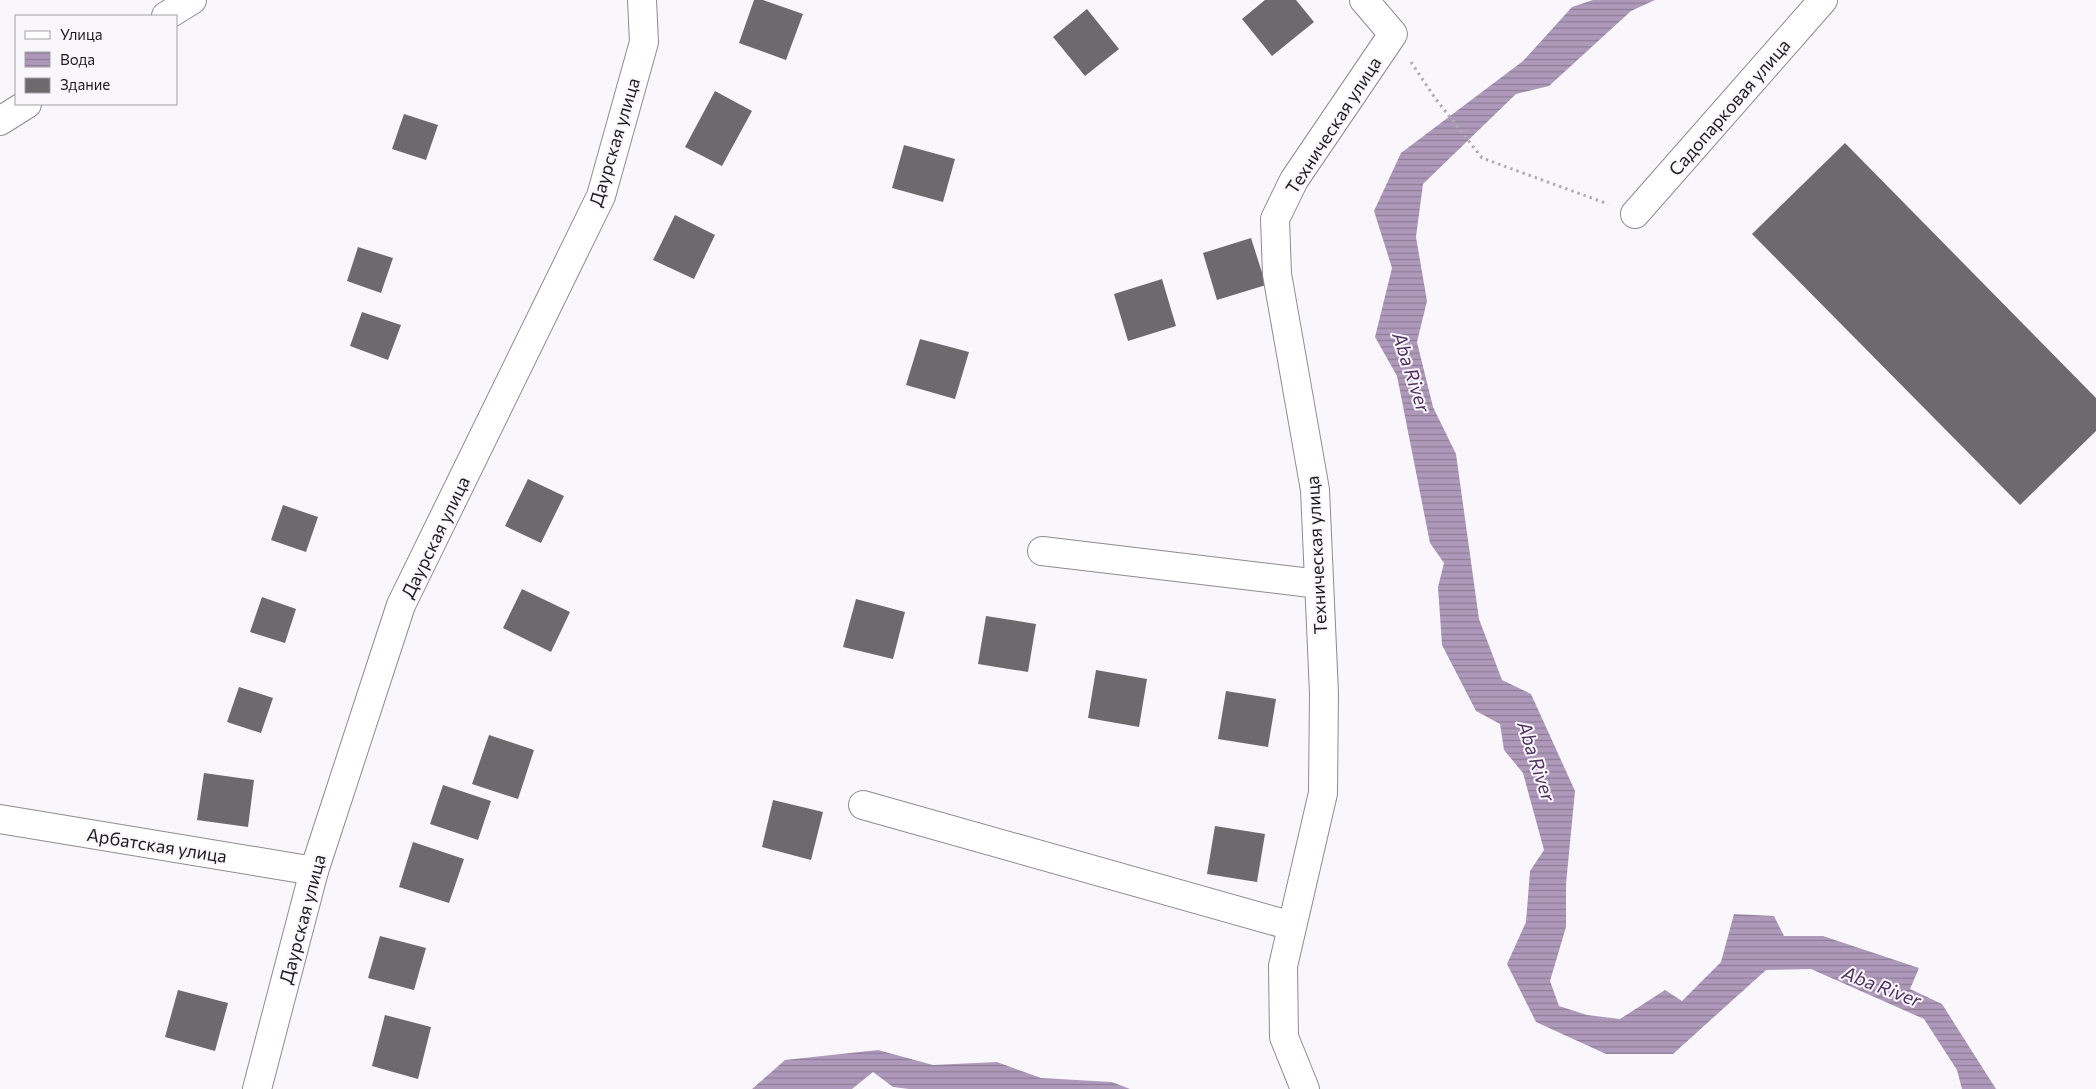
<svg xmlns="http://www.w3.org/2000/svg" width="2096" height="1089" font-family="Commissioner,sans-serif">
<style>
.water{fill:url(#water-rules)}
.building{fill:#6d6a6e}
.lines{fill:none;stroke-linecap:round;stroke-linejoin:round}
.minor-casing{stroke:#8e8b90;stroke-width:30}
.tertiary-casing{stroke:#8e8b90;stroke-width:30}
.primary-casing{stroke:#8e8b90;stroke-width:30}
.path{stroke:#afadb1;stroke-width:3;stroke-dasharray:2.5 4;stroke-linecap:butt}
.minor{stroke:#fff;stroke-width:28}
.tertiary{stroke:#fff;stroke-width:28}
.primary{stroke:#fff;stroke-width:28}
.labels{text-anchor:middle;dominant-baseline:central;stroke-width:4;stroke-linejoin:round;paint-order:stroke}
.street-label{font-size:18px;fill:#1d1c1d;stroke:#faf7fc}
.water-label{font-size:19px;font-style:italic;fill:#513260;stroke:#faf7fc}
</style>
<defs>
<pattern id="water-rules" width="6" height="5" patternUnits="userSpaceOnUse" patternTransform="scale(1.25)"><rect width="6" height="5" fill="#af99ba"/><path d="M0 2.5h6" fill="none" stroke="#8e7c97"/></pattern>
</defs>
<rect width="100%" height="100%" fill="#faf7fc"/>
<path class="water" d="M 1593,0 L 1655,0 L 1631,11 L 1549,86 L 1516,94 L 1423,184 L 1416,237 L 1427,301 L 1417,342 L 1433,407 L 1456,454 L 1479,619 L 1502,680 L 1531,694 L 1575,791 L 1566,884 L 1566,927 L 1550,981 L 1559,1006 L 1587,1015 L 1620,1019 L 1665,990 L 1682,1001 L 1721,962 L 1734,914 L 1774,916 L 1784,936 L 1823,936 L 1919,968 L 1910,989 L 1942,1004 L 1996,1089 L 1962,1089 L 1957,1070 L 1924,1019 L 1811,969 L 1766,970 L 1673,1054 L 1606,1054 L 1536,1022 L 1507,964 L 1526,922 L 1530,871 L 1544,850 L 1523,773 L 1504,750 L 1500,724 L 1476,711 L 1442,645 L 1438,587 L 1444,563 L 1430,543 L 1397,376 L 1375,337 L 1392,268 L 1374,211 L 1401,153 L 1523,61 L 1572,7 Z
M 878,1050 L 933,1065 L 997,1062 L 1041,1078 L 1112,1082 L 1130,1089 L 909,1089 L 893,1087 L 873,1072 L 852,1089 L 752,1089 L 785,1060 Z"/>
<path class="building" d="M 754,0 L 763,0 L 803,14 L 786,60 L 739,43 Z
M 1265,0 L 1296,0 L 1314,22 L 1272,56 L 1242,19 Z
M 1087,9 L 1119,49 L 1085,76 L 1053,37 Z
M 715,91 L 752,111 L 722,166 L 685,147 Z
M 404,114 L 438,125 L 426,160 L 392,149 Z
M 1845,143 L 2096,398 L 2096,431 L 2020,505 L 1752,234 Z
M 904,145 L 955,159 L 943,202 L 892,188 Z
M 675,215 L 715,235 L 694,279 L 653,260 Z
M 1251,238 L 1266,285 L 1217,300 L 1203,253 Z
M 358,247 L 393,258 L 381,293 L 347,281 Z
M 1162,279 L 1176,326 L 1128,341 L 1114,294 Z
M 362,312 L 401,325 L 388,360 L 350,346 Z
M 920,339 L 969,352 L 955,399 L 906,385 Z
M 528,479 L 564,496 L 541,543 L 505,526 Z
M 283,505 L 318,517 L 306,552 L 271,540 Z
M 522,589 L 570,612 L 551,652 L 503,628 Z
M 262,597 L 296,609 L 285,643 L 250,632 Z
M 856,599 L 905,612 L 893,659 L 843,647 Z
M 986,616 L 1036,624 L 1028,672 L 978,664 Z
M 1096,670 L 1147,679 L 1139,727 L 1088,718 Z
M 239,687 L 273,698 L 261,733 L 227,722 Z
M 1226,691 L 1276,699 L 1268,747 L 1218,739 Z
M 489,735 L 534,750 L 518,799 L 472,784 Z
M 204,773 L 254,780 L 248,827 L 197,820 Z
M 443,785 L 491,801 L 478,840 L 430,824 Z
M 773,800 L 823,812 L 811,860 L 762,847 Z
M 1215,826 L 1265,834 L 1257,882 L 1207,874 Z
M 413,842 L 464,859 L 449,903 L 399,887 Z
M 380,936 L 426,948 L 414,990 L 368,978 Z
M 178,990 L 228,1003 L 215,1051 L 165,1037 Z
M 385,1015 L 431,1027 L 418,1079 L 372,1066 Z"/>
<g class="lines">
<defs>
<path id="minor" d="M 1635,214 L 1823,0
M 1042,551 L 1319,584
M 863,805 L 1292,926
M 0,819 L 314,871
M 1305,1089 L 1284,1037 L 1283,966 L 1323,793 L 1324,693 L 1315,490 L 1277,274 L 1275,219 L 1294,180 L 1393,34 L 1364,0"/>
<path id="tertiary" d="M 257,1089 L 314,871 L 401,605 L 601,196 L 644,42 L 642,0"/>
<path id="primary" d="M 166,16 L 192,0
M 0,121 L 27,104"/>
</defs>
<use href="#minor" class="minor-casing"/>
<use href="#tertiary" class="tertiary-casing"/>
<use href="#primary" class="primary-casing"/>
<path class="path" d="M 1411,62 L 1435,98 L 1482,158 L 1608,204"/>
<use href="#minor" class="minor"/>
<use href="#tertiary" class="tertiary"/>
<use href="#primary" class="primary"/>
</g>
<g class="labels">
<g class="street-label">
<text transform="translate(1729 107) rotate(-49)">Садопарковая улица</text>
<text transform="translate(1333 125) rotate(-57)">Техническая улица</text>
<text transform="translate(614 142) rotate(-73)">Даурская улица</text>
<text transform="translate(435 537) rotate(-64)">Даурская улица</text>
<text transform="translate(1316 555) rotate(-93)">Техническая улица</text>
<text transform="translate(157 845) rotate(9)">Арбатская улица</text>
<text transform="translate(302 919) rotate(-75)">Даурская улица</text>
</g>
<g class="water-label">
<text transform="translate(1412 372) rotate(72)">Aba River</text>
<text transform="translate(1537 761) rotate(72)">Aba River</text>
<text transform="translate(1882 986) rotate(21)">Aba River</text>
</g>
</g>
<rect x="15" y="15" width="162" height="90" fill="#faf7fc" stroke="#a29fa3"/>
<rect x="25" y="31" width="25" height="8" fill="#ffffff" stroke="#a29fa3"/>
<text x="60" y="40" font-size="15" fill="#1d1c1d">Улица</text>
<rect x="25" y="52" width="25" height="15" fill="url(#water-rules)" stroke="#a29fa3"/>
<text x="60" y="65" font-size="15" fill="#1d1c1d">Вода</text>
<rect x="25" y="78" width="25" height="15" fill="#6d6a6e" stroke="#a29fa3"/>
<text x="60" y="90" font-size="15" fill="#1d1c1d">Здание</text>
</svg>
